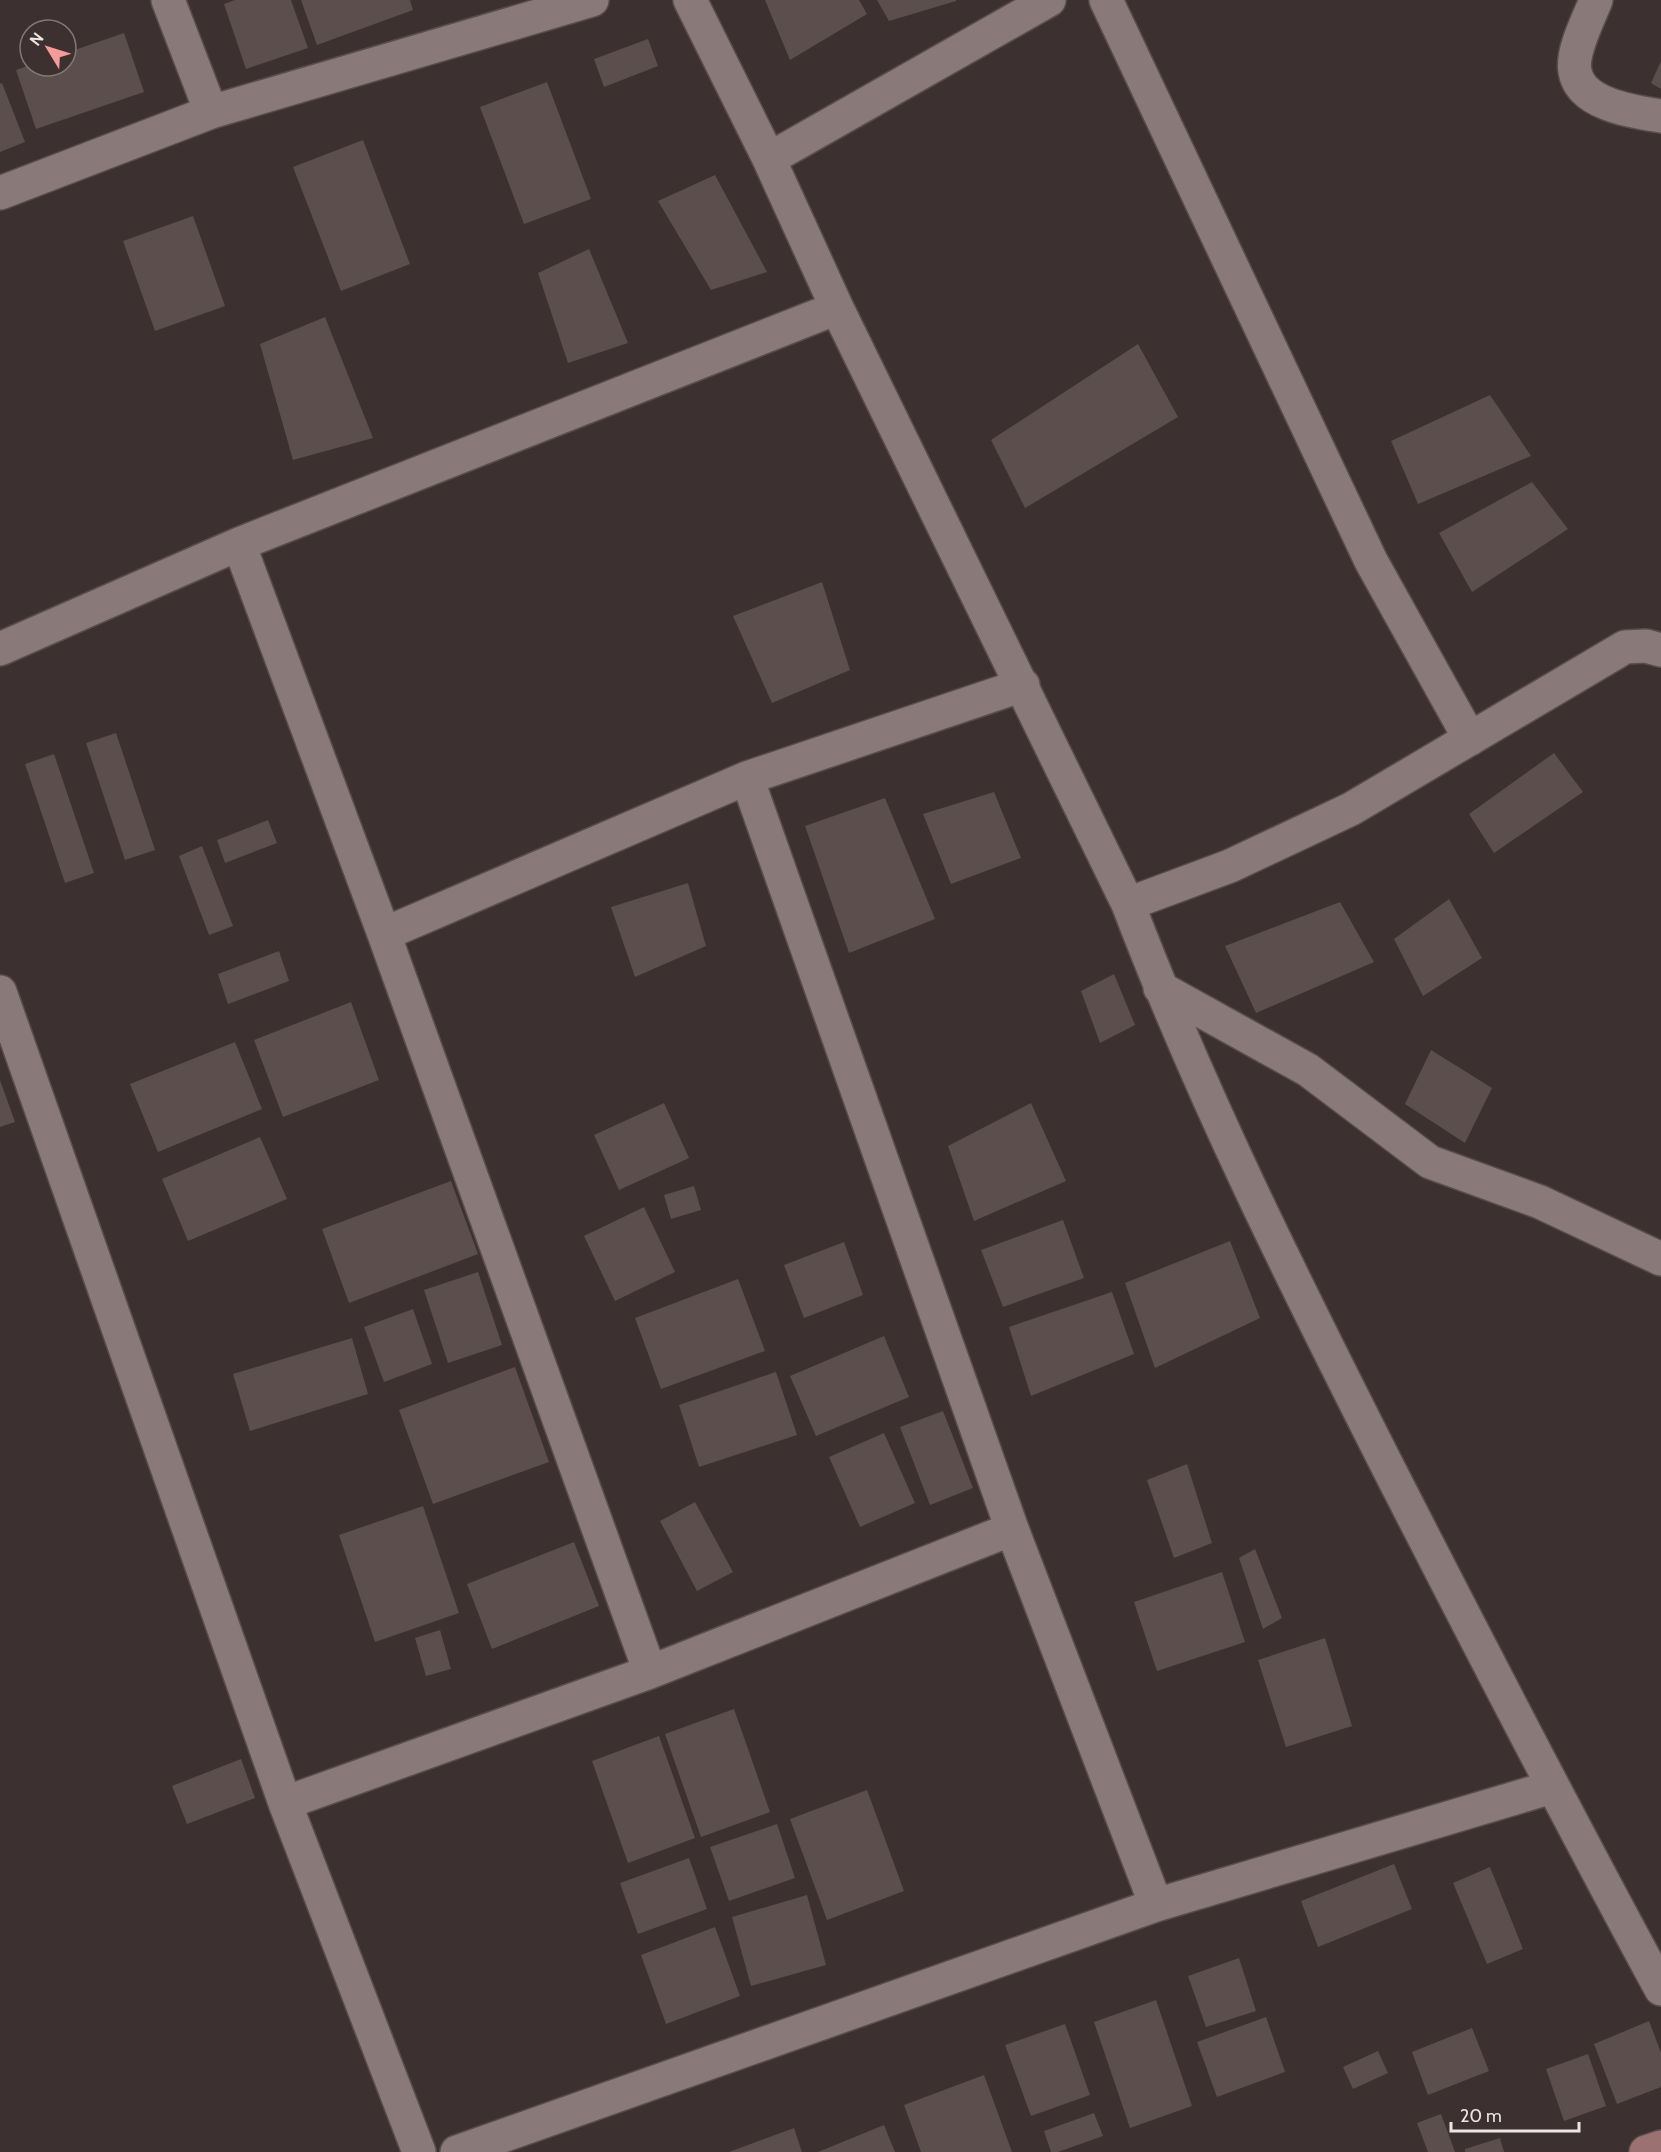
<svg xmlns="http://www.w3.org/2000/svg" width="1661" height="2152" font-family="Cabin,sans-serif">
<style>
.building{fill:#5b4e4d}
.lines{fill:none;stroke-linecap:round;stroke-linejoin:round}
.street-casing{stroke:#584d4d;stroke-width:36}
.secondary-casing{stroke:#584d4d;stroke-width:36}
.street{stroke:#897a79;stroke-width:33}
.secondary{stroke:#9b7271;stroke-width:33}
</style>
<rect width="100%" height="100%" fill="#3d3030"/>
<path class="building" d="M 235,0 L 291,0 L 308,48 L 246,69 L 224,4 Z
M 301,0 L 410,0 L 413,10 L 317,45 Z
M 765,0 L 859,0 L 867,14 L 790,60 Z
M 877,0 L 956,0 L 956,1 L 889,21 Z
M 124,33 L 144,92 L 36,129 L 16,70 L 30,65 L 66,66 L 66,53 Z
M 648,39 L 658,66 L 604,87 L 594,59 Z
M 1661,61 L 1661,89 L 1651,83 Z
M 547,82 L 591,199 L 524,224 L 480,107 Z
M 2,83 L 25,142 L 0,152 L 0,84 Z
M 363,140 L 410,264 L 341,291 L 293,167 Z
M 715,175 L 767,272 L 711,290 L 658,201 Z
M 193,216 L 225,306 L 155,331 L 123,241 Z
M 589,249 L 628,343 L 568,363 L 538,273 Z
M 325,317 L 373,438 L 293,460 L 260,344 Z
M 1138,344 L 1178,417 L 1025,508 L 991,440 Z
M 1490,395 L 1531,456 L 1418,504 L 1391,441 Z
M 1532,482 L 1568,529 L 1472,592 L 1439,533 Z
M 822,582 L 850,670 L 772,703 L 733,616 Z
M 116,733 L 155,850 L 125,860 L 86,743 Z
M 1554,753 L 1583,792 L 1494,853 L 1469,814 Z
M 54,754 L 94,873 L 65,883 L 25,764 Z
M 994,792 L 1021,858 L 951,884 L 923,814 Z
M 885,798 L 935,919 L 849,953 L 805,826 Z
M 268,820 L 277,843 L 225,863 L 217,840 Z
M 202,846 L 233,926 L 209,935 L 179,856 Z
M 688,883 L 706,946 L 635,977 L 611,907 Z
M 1449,899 L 1482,958 L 1423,996 L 1394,939 Z
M 1340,902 L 1374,962 L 1256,1013 L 1225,946 Z
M 279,951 L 289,981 L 228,1004 L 218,974 Z
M 1114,974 L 1135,1025 L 1100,1043 L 1081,991 Z
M 351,1002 L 379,1080 L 283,1117 L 254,1040 Z
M 235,1042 L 262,1109 L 158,1152 L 130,1084 Z
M 1431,1050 L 1492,1088 L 1465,1143 L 1405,1104 Z
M 0,1080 L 15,1122 L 0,1127 Z
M 664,1103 L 689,1158 L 619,1190 L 594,1135 Z
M 1031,1103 L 1066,1181 L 974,1221 L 948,1146 Z
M 260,1137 L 287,1199 L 188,1241 L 162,1179 Z
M 451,1181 L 478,1254 L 349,1303 L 322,1229 Z
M 694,1186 L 701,1210 L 671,1219 L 664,1195 Z
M 644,1207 L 675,1272 L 615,1301 L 584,1236 Z
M 1063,1220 L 1084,1278 L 1003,1307 L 981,1250 Z
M 1230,1241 L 1260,1318 L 1155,1368 L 1125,1283 Z
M 844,1242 L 863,1295 L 804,1318 L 784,1265 Z
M 478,1272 L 502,1345 L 448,1363 L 424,1290 Z
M 738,1279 L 765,1351 L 661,1389 L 635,1318 Z
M 1112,1292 L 1134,1354 L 1031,1396 L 1009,1327 Z
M 413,1309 L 432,1364 L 384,1382 L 364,1327 Z
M 884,1336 L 909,1397 L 816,1436 L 790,1376 Z
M 352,1338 L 368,1394 L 250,1431 L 233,1374 Z
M 515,1367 L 549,1462 L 433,1504 L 399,1410 Z
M 776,1372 L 797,1435 L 699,1467 L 679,1405 Z
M 943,1411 L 973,1488 L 930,1505 L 900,1427 Z
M 884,1433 L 915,1503 L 860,1527 L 829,1457 Z
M 1187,1464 L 1212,1543 L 1174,1558 L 1147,1480 Z
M 695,1502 L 733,1572 L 697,1591 L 660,1521 Z
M 423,1506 L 459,1613 L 375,1642 L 339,1535 Z
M 574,1542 L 599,1606 L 492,1649 L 467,1584 Z
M 1255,1549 L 1282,1618 L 1263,1629 L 1239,1558 Z
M 1222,1572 L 1245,1642 L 1157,1671 L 1134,1602 Z
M 440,1630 L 451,1669 L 426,1676 L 415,1638 Z
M 1325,1638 L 1352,1726 L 1286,1747 L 1258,1660 Z
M 734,1709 L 770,1812 L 701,1837 L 665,1734 Z
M 659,1736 L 695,1838 L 628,1863 L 592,1761 Z
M 241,1759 L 255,1798 L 187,1824 L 172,1786 Z
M 867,1790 L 904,1891 L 827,1920 L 790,1819 Z
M 777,1824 L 795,1878 L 729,1901 L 710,1847 Z
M 689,1858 L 707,1909 L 638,1934 L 620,1883 Z
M 1394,1864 L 1412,1909 L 1318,1947 L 1301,1901 Z
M 1490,1867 L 1523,1949 L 1487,1964 L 1453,1883 Z
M 807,1895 L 826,1965 L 751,1986 L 732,1917 Z
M 715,1927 L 740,1996 L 666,2024 L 641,1955 Z
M 1239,1958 L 1256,2011 L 1206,2027 L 1188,1976 Z
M 1156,2000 L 1192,2106 L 1130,2128 L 1094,2022 Z
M 1266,2017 L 1285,2072 L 1217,2097 L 1197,2042 Z
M 1649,2021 L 1661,2053 L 1661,2087 L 1617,2104 L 1594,2044 Z
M 1065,2024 L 1090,2095 L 1031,2116 L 1005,2045 Z
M 1472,2028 L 1489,2071 L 1428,2095 L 1412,2052 Z
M 1378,2051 L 1388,2073 L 1353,2089 L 1343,2067 Z
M 1588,2054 L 1606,2106 L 1564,2121 L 1546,2069 Z
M 984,2075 L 1012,2152 L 921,2152 L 904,2105 Z
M 1094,2113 L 1103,2136 L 1058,2152 L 1051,2152 L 1044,2131 Z
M 1441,2114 L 1455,2152 L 1428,2152 L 1417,2123 Z
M 884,2125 L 895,2152 L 818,2152 Z
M 794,2128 L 802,2152 L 729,2152 Z
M 1500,2138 L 1504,2152 L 1465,2152 L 1465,2149 Z"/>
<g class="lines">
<defs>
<path id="street" d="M 168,0 L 211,112
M 690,0 L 769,159 L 837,308 L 1128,904 C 1203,1101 1298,1290 1393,1477 C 1481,1649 1569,1820 1661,1989
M 1106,0 L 1371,561 L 1470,739
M 1596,0 C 1589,18 1571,52 1575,71 C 1580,105 1635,112 1661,116
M 769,159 L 1049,0
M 0,193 L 211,112 L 592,0
M 239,544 L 384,934 L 650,1672
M 0,649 L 239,544 L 837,308
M 747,778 L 1012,1529 L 1156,1905
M 1128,904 L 1230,866 L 1351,809 L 1625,647 L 1646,646 L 1661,650
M 384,934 L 747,778 L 1023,685
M 1160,988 L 1308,1070 L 1430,1162 L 1540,1202 L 1661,1259
M 0,992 L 285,1803 L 419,2152
M 285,1803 L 650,1672 L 1012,1529
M 457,2152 L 1156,1905 L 1552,1787"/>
<path id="secondary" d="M 1646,2152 L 1661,2147"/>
</defs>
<use href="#street" class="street-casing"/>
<use href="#secondary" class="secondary-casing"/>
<use href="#street" class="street"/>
<use href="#secondary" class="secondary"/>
</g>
<g transform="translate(48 48) rotate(308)"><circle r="28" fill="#3d3030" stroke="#837878" stroke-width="1.5"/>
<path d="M0-4.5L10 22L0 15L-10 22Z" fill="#f59b98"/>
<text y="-9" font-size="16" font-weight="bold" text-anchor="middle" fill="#ede5e4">N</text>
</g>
<path d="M1451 2122v9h128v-9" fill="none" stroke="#ede5e4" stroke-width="3"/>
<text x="1460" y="2122" font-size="18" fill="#ede5e4" stroke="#3d3030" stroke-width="4.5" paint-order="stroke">20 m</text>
</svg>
